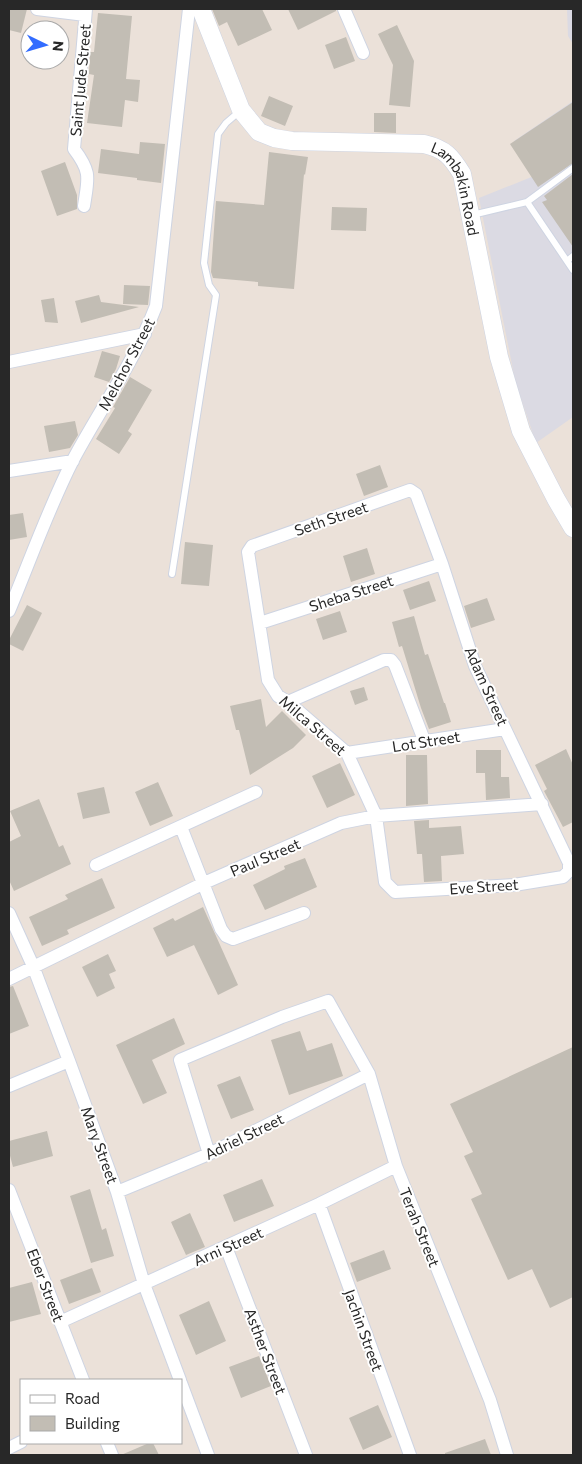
<svg xmlns="http://www.w3.org/2000/svg" width="582" height="1464" font-family="Commissioner,sans-serif">
<style>
.industrial{fill:#dbdae3}
.building{fill:#c2bdb4}
.lines{fill:none;stroke-linecap:round;stroke-linejoin:round}
.lane-casing{stroke:#ced4e2;stroke-width:8}
.street-casing{stroke:#ced4e2;stroke-width:14}
.secondary-casing{stroke:#ced4e2;stroke-width:19}
.lane{stroke:#fff;stroke-width:6}
.street{stroke:#fff;stroke-width:12}
.secondary{stroke:#fff;stroke-width:18}
.labels{text-anchor:middle;dominant-baseline:central;stroke-width:4;stroke-linejoin:round;paint-order:stroke}
.street-label{font-size:15px;fill:#282828;stroke:#fff}
</style>
<rect width="100%" height="100%" fill="#ebe1d9"/>
<path class="industrial" d="M 567,9 L 573,9 L 573,44 L 568,36 Z
M 573,101 L 573,417 L 536,443 L 515,380 L 479,198 L 534,176 L 514,141 Z"/>
<path class="building" d="M 9,9 L 27,9 L 21,33 L 9,30 Z
M 212,9 L 262,9 L 272,30 L 238,46 L 227,22 L 219,26 Z
M 288,9 L 336,9 L 336,11 L 298,30 Z
M 98,13 L 132,16 L 126,79 L 140,80 L 138,102 L 125,100 L 122,127 L 87,123 L 94,75 L 89,74 L 90,52 L 94,52 Z
M 397,25 L 414,61 L 410,107 L 389,105 L 393,65 L 378,34 Z
M 346,37 L 355,61 L 334,69 L 325,45 Z
M 269,96 L 293,106 L 285,126 L 261,116 Z
M 573,102 L 573,163 L 538,187 L 510,144 Z
M 374,113 L 396,113 L 396,133 L 374,132 Z
M 140,142 L 165,144 L 161,183 L 137,180 L 137,178 L 98,173 L 101,149 L 139,154 Z
M 269,152 L 308,157 L 305,175 L 304,174 L 294,289 L 258,286 L 258,282 L 213,278 L 211,272 L 216,201 L 264,205 Z
M 65,162 L 77,195 L 77,209 L 57,216 L 41,171 Z
M 573,174 L 573,247 L 542,202 L 547,200 L 544,196 Z
M 332,207 L 367,208 L 366,231 L 331,230 Z
M 124,285 L 150,286 L 148,305 L 123,304 Z
M 99,295 L 101,302 L 139,307 L 81,323 L 75,301 Z
M 54,298 L 58,323 L 45,322 L 41,300 Z
M 102,351 L 120,356 L 116,369 L 109,382 L 94,377 Z
M 130,377 L 152,390 L 128,431 L 132,434 L 119,454 L 96,439 L 115,408 L 113,407 Z
M 75,421 L 78,435 L 70,448 L 49,452 L 44,426 Z
M 380,465 L 388,487 L 364,496 L 356,474 Z
M 23,513 L 27,537 L 9,540 L 9,515 Z
M 185,542 L 213,545 L 209,586 L 181,584 Z
M 367,548 L 375,574 L 351,582 L 343,556 Z
M 429,581 L 436,601 L 410,610 L 403,590 Z
M 487,598 L 495,620 L 471,628 L 464,606 Z
M 27,605 L 42,613 L 23,651 L 9,644 L 9,640 Z
M 340,611 L 347,632 L 323,640 L 316,619 Z
M 414,616 L 425,655 L 428,654 L 444,703 L 445,703 L 451,722 L 429,729 L 421,708 L 402,646 L 399,647 L 392,622 Z
M 364,687 L 368,700 L 355,705 L 350,691 Z
M 261,699 L 266,727 L 282,711 L 306,735 L 293,748 L 250,775 L 239,730 L 236,730 L 230,706 Z
M 566,749 L 573,765 L 573,822 L 563,827 L 544,791 L 547,789 L 535,765 Z
M 476,750 L 501,750 L 501,777 L 509,777 L 510,798 L 486,800 L 485,773 L 476,773 Z
M 406,755 L 427,755 L 428,804 L 406,806 Z
M 340,763 L 355,795 L 327,808 L 312,776 Z
M 158,782 L 173,816 L 150,826 L 135,792 Z
M 104,787 L 110,813 L 83,819 L 77,793 Z
M 39,799 L 59,847 L 63,845 L 71,864 L 14,891 L 9,880 L 9,842 L 21,836 L 10,811 Z
M 429,820 L 429,828 L 461,826 L 464,854 L 441,856 L 442,881 L 424,882 L 422,854 L 417,854 L 414,821 Z
M 305,858 L 317,887 L 265,910 L 253,885 L 285,869 L 284,866 Z
M 102,878 L 115,908 L 67,930 L 69,934 L 42,946 L 29,917 L 68,899 L 65,895 Z
M 203,907 L 238,985 L 218,995 L 194,945 L 167,957 L 153,928 L 173,918 L 175,921 Z
M 108,954 L 116,971 L 109,974 L 115,988 L 97,997 L 82,967 Z
M 13,986 L 29,1026 L 9,1034 L 9,987 Z
M 174,1018 L 185,1044 L 152,1060 L 167,1093 L 143,1104 L 116,1045 Z
M 300,1031 L 307,1051 L 332,1043 L 343,1076 L 289,1095 L 271,1040 Z
M 573,1047 L 573,1297 L 550,1308 L 532,1269 L 508,1280 L 471,1199 L 482,1194 L 464,1156 L 473,1152 L 450,1104 Z
M 240,1076 L 254,1110 L 231,1119 L 217,1085 Z
M 47,1131 L 53,1156 L 13,1167 L 9,1152 L 9,1141 Z
M 262,1179 L 274,1206 L 234,1222 L 223,1195 Z
M 90,1189 L 102,1230 L 106,1228 L 114,1256 L 91,1263 L 70,1196 Z
M 190,1213 L 205,1247 L 186,1255 L 171,1222 Z
M 384,1250 L 391,1269 L 357,1282 L 350,1263 Z
M 92,1268 L 101,1292 L 69,1304 L 60,1280 Z
M 32,1282 L 41,1314 L 9,1322 L 9,1288 Z
M 209,1301 L 226,1341 L 196,1355 L 179,1315 Z
M 259,1356 L 271,1386 L 241,1398 L 229,1367 Z
M 378,1405 L 392,1437 L 363,1450 L 349,1418 Z
M 485,1439 L 491,1455 L 445,1455 L 445,1453 Z
M 149,1443 L 153,1443 L 159,1455 L 121,1455 Z"/>
<g class="lines">
<defs>
<path id="lane" d="M 527,202 L 573,270
M 472,215 L 527,202 L 573,168
M 567,261 L 573,256
M 172,574 L 216,295 L 209,285 L 204,263 L 218,134 L 226,123 L 240,111"/>
<path id="street" d="M 37,9 L 85,15
M 344,9 L 363,53
M 84,206 C 88,178 92,173 74,149 L 86,9
M 9,362 L 145,334
M 9,471 L 73,461
M 410,490 L 416,494 L 442,564 L 475,666 L 569,863 L 569,871 L 563,877 L 514,885 L 395,892 L 385,882 L 376,816 L 347,753 L 288,702 L 278,696 L 268,680 L 248,552 L 252,546 Z
M 9,611 C 30,561 48,509 73,460 C 100,409 135,361 156,306 L 189,9
M 260,623 L 442,564
M 288,702 L 384,660 L 391,660 L 395,665 L 424,740
M 347,753 L 505,729
M 181,827 L 221,929 L 226,936 L 233,939 L 304,913
M 96,865 L 256,792
M 9,913 L 33,966 L 69,1061 L 117,1192 L 144,1284 L 180,1380
M 9,979 L 204,883 L 341,823 L 376,816 L 542,804
M 9,1086 L 69,1061
M 209,1154 L 180,1060 L 282,1017 L 328,1001 L 369,1074 L 396,1166 L 490,1400 L 507,1455
M 9,1190 L 83,1380
M 117,1192 L 209,1154 L 369,1074
M 319,1204 L 410,1455
M 226,1247 L 306,1455
M 60,1322 L 319,1204 L 396,1166
M 181,1383 L 208,1455
M 107,1443 L 112,1455
M 9,1448 L 21,1442"/>
<g id="secondary">
<path id="s1" d="M 201,9 L 241,110 L 259,132 L 274,138 L 292,141 L 424,144 C 445,149 451,156 462,174 L 499,357 L 521,431 L 556,499 L 573,528"/>
</g>
</defs>
<use href="#lane" class="lane-casing"/>
<use href="#street" class="street-casing"/>
<use href="#secondary" class="secondary-casing"/>
<use href="#lane" class="lane"/>
<use href="#street" class="street"/>
<use href="#secondary" class="secondary"/>
</g>
<g class="labels">
<g class="street-label">
<text transform="translate(80 80) rotate(-85)">Saint Jude Street</text>
<text stroke="none"><textPath href="#s1" startOffset="364">Lambakin Road</textPath></text>
<text transform="translate(126 364) rotate(-62)">Melchor Street</text>
<text transform="translate(331 518) rotate(-19)">Seth Street</text>
<text transform="translate(351 593) rotate(-18)">Sheba Street</text>
<text transform="translate(487 686) rotate(66)">Adam Street</text>
<text transform="translate(313 725) rotate(41)">Milca Street</text>
<text transform="translate(426 741) rotate(-9)">Lot Street</text>
<text transform="translate(265 857) rotate(-23)">Paul Street</text>
<text transform="translate(484 886) rotate(-4)">Eve Street</text>
<text transform="translate(244 1136) rotate(-26)">Adriel Street</text>
<text transform="translate(100 1145) rotate(70)">Mary Street</text>
<text transform="translate(420 1227) rotate(68)">Terah Street</text>
<text transform="translate(228 1246) rotate(-24)">Arni Street</text>
<text transform="translate(46 1285) rotate(69)">Eber Street</text>
<text transform="translate(364 1330) rotate(70)">Jachin Street</text>
<text transform="translate(266 1351) rotate(69)">Asther Street</text>
</g>
</g>
<rect width="582" height="1464" fill="none" stroke="#282828" stroke-width="20"/>
<rect x="20" y="1379" width="162" height="65" fill="#ffffff" stroke="#a9a9a9"/>
<rect x="30" y="1395" width="25" height="8" fill="#ffffff" stroke="#a9a9a9"/>
<text x="65" y="1404" font-size="15" fill="#282828">Road</text>
<rect x="30" y="1416" width="25" height="15" fill="#c2bdb4" stroke="#a9a9a9"/>
<text x="65" y="1429" font-size="15" fill="#282828">Building</text>
<g transform="translate(45 45) rotate(95)"><circle r="24" fill="#ffffff" stroke="#a9a9a9"/>
<path d="M0-4L9 19L0 12L-9 19Z" fill="#326cff"/>
<text y="-8" font-size="14" font-weight="bold" text-anchor="middle" fill="#282828">N</text>
</g>
</svg>
